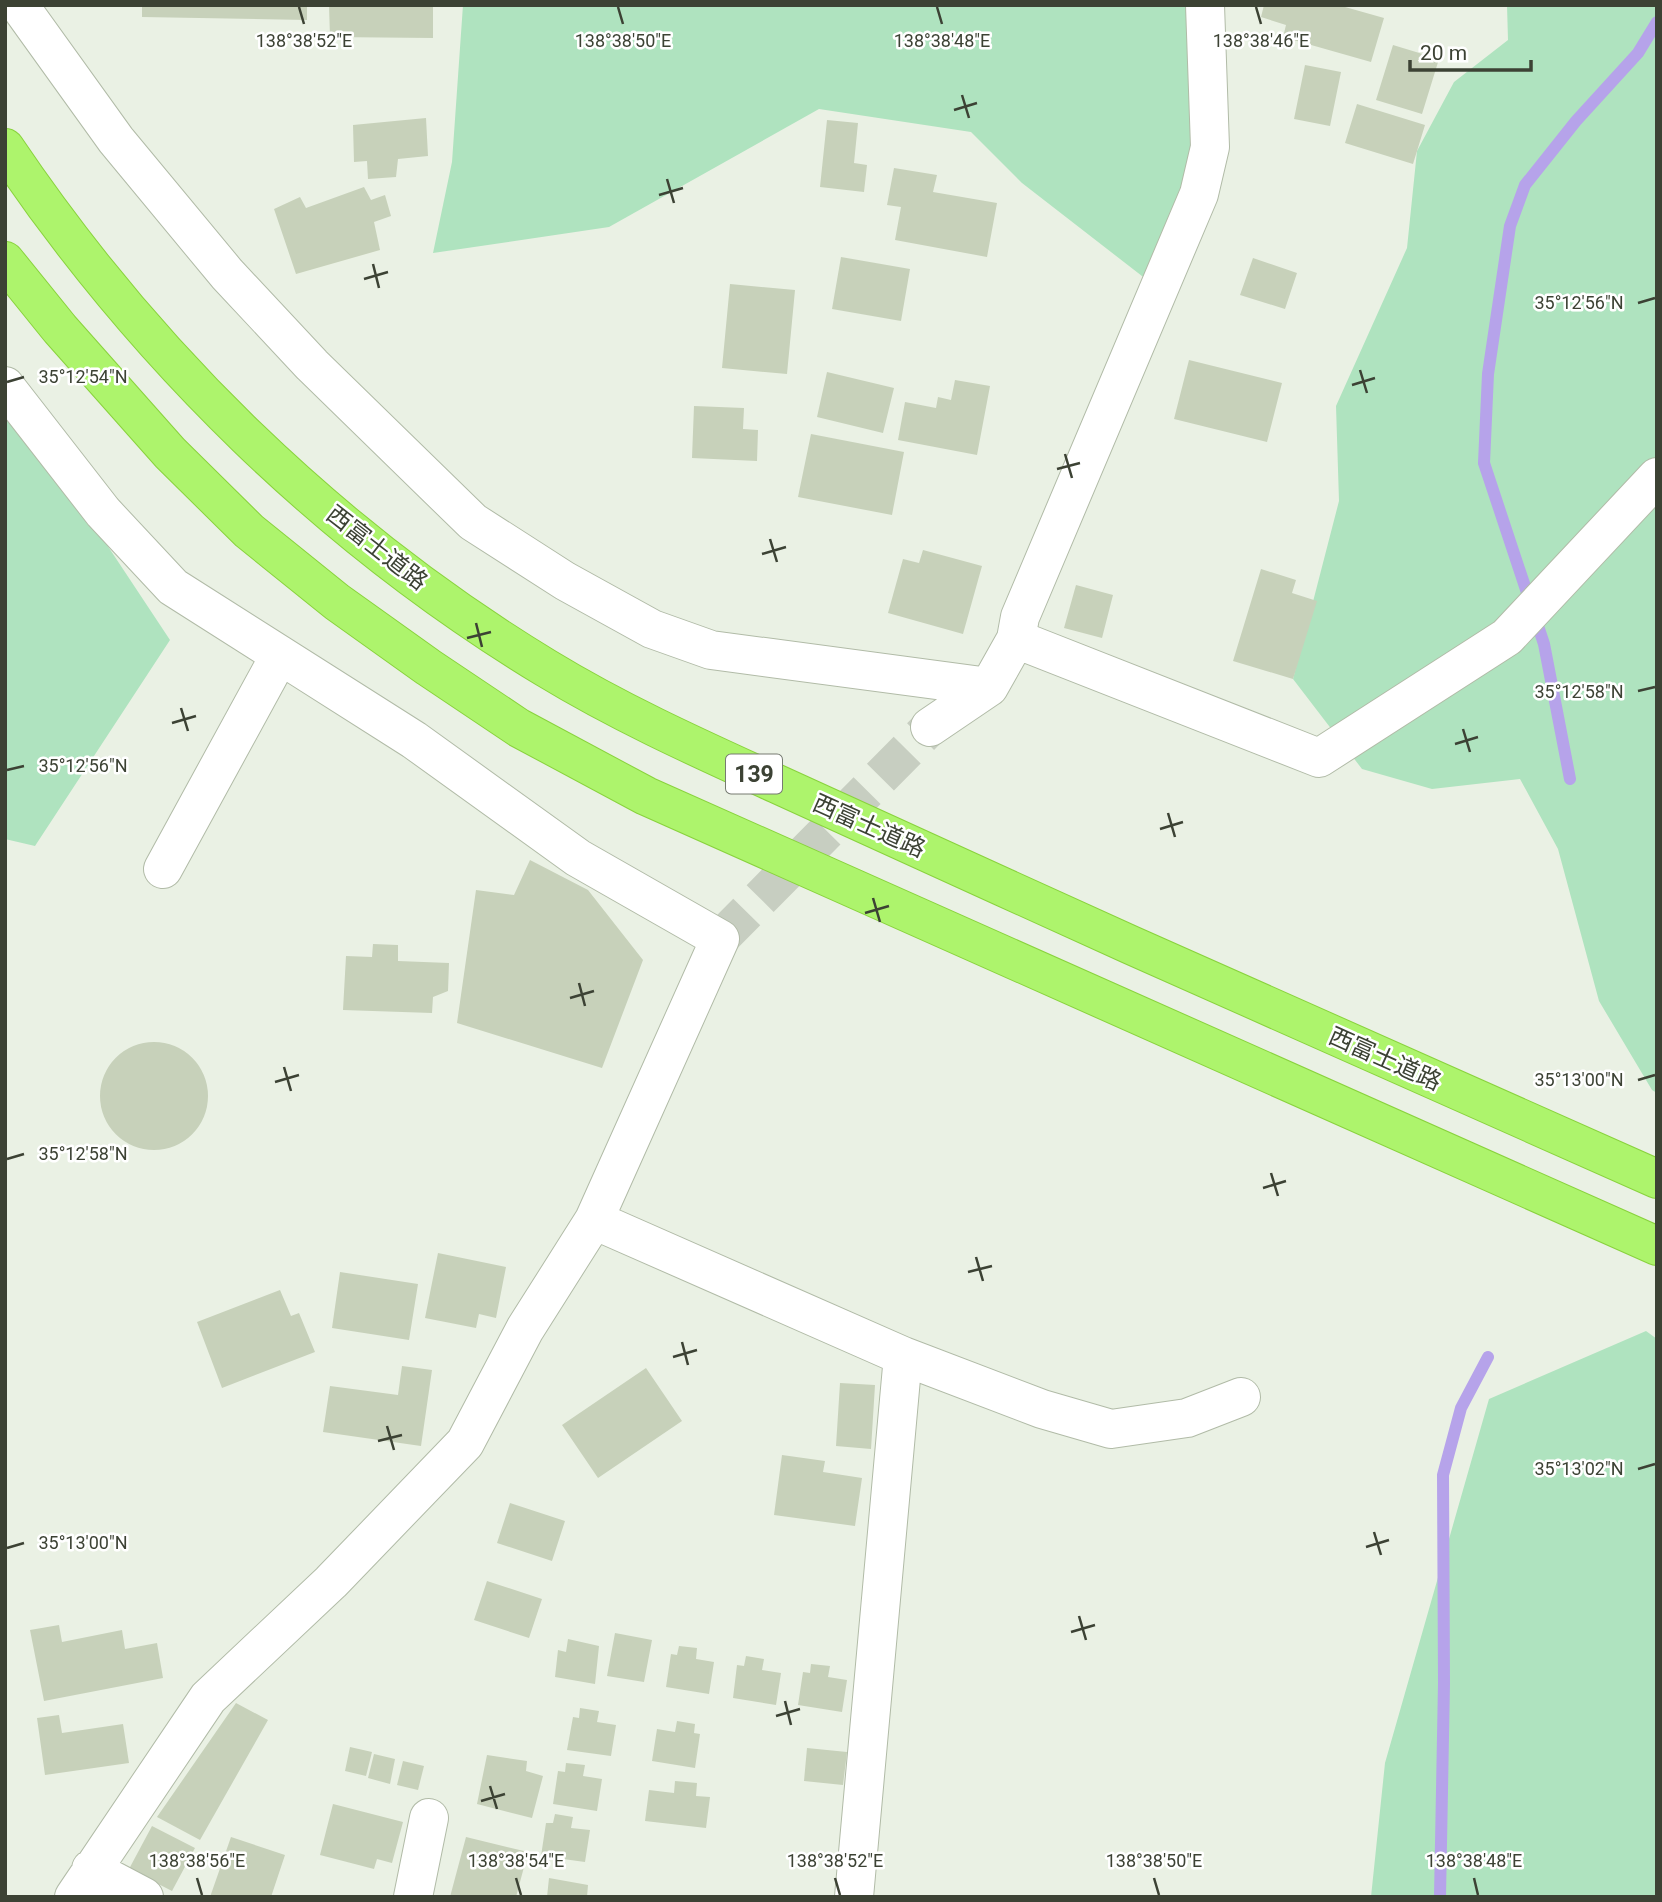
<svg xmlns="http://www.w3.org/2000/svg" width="1662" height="1902" font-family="Roboto,'Noto Sans JP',sans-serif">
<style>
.green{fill:#afe3bf}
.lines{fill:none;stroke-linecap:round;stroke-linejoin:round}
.stream{stroke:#b6a3ea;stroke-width:12}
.building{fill:#c7d1ba}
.minor-tunnel{stroke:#c7cec1;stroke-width:38;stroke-dasharray:38 19;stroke-linecap:butt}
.minor-casing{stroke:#b1bba7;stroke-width:40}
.highway-casing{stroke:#89d23d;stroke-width:40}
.minor{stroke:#fff;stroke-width:38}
.highway{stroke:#adf46c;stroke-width:38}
.ticks{fill:none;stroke:#3c4234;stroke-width:2.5}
.labels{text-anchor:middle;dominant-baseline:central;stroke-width:5;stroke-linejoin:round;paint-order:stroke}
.shield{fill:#fff;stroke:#767b71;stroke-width:2}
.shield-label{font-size:23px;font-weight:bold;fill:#3c4234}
.street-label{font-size:24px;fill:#3c4234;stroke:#fff}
.ticks-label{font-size:18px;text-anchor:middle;fill:#3c4234;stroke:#fff;stroke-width:5;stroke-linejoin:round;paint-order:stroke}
</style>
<rect width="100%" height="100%" fill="#eaf1e4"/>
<path class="green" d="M 463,5 L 1190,5 L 1199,152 L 1160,290 L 1022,183 L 971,132 L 819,109 L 609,227 L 433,253 L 452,162 Z
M 1507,5 L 1657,5 L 1657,1093 L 1652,1090 L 1599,1001 L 1558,849 L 1520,779 L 1432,789 L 1362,769 L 1293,679 L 1339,501 L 1336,406 L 1407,248 L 1417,151 L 1454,82 L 1508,40 Z
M 5,391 L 170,640 L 35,846 L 5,839 Z
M 1646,1331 L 1657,1339 L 1657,1897 L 1371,1897 L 1385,1763 L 1489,1399 Z"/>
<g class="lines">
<path class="stream" d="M 1570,779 L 1544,644 L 1484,463 L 1488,374 L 1510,226 L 1525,185 L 1576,121 L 1638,53 L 1657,22
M 1440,1897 L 1444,1683 L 1443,1475 L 1461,1408 L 1488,1357"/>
</g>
<path class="building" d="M 142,5 L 307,5 L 307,20 L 142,17 Z
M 329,5 L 433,5 L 433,38 L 330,37 Z
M 1264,5 L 1338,5 L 1384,18 L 1371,62 L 1283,37 L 1286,25 L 1261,17 Z
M 1393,45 L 1439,59 L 1422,114 L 1376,100 Z
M 1305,65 L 1341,72 L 1330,126 L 1294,119 Z
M 1357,104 L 1425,125 L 1413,164 L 1345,143 Z
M 426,118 L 428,156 L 398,159 L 396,177 L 368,179 L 367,161 L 354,162 L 353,125 Z
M 827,120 L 858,123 L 854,163 L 867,165 L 864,192 L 820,187 Z
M 894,168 L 937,175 L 933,192 L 997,203 L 987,257 L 895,240 L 901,207 L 887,205 Z
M 364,187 L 371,200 L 385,195 L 391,216 L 374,222 L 380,250 L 296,274 L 274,209 L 300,197 L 306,208 Z
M 841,257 L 910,269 L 901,321 L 832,309 Z
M 1253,258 L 1297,273 L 1285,309 L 1240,295 Z
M 730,284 L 795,290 L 787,374 L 722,368 Z
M 1189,360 L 1282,383 L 1267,442 L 1174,419 Z
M 827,372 L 894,388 L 883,433 L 817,417 Z
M 955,380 L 990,386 L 977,455 L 898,440 L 905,402 L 936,408 L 938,397 L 951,400 Z
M 694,406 L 744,408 L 743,429 L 758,430 L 757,461 L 692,458 Z
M 811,434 L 904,452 L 892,515 L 798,497 Z
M 923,550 L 982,566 L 963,634 L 888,613 L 903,559 L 919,563 Z
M 1261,569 L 1296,580 L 1292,593 L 1317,601 L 1293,679 L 1233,661 Z
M 1076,585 L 1113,595 L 1102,638 L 1064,628 Z
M 530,860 L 588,890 L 643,960 L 602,1068 L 457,1023 L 476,890 L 514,895 Z
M 373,944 L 398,945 L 398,961 L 449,963 L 448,991 L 433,997 L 432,1013 L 343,1010 L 346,956 L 372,957 Z
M100 1096a54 54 0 1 1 108 0a54 54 0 1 1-108 0Z
M 438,1253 L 506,1267 L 496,1318 L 479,1314 L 476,1328 L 425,1318 Z
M 340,1272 L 418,1284 L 409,1340 L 332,1328 Z
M 280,1290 L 291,1316 L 299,1313 L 315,1352 L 222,1388 L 197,1322 Z
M 402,1366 L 432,1370 L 421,1446 L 323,1432 L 330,1386 L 398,1395 Z
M 646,1368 L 682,1421 L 598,1478 L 562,1425 Z
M 840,1383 L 875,1385 L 871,1449 L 836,1446 Z
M 782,1455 L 825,1461 L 823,1472 L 862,1478 L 855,1526 L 774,1515 Z
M 510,1503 L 565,1521 L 552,1561 L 497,1543 Z
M 487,1581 L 542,1599 L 529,1638 L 474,1620 Z
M 59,1625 L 62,1642 L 122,1630 L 125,1649 L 157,1643 L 163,1678 L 44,1701 L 30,1630 Z
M 615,1633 L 652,1640 L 644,1682 L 607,1676 Z
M 568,1639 L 599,1646 L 595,1684 L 555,1677 L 558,1650 L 566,1652 Z
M 679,1646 L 697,1648 L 696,1659 L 714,1662 L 709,1694 L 666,1687 L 671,1654 L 677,1655 Z
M 746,1656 L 764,1659 L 762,1670 L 781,1673 L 776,1705 L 733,1698 L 737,1665 L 744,1666 Z
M 811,1664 L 830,1666 L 828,1677 L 847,1680 L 842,1712 L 798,1705 L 803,1672 L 810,1673 Z
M 236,1703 L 268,1720 L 200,1840 L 157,1817 Z
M 580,1708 L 599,1711 L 597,1722 L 616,1725 L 611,1756 L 567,1750 L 573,1717 L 579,1718 Z
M 59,1715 L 62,1733 L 123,1724 L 129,1763 L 45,1775 L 37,1718 Z
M 677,1721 L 695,1724 L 694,1733 L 700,1734 L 695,1768 L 652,1761 L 657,1729 L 675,1732 Z
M 350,1747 L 372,1752 L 366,1776 L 345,1771 Z
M 807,1748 L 847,1752 L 843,1785 L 804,1781 Z
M 374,1754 L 395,1759 L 390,1784 L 368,1778 Z
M 487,1755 L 527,1761 L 526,1771 L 543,1776 L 532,1818 L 477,1804 Z
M 403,1761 L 424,1766 L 418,1790 L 397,1785 Z
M 566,1763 L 585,1765 L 583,1776 L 602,1779 L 597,1811 L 553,1804 L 558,1771 L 565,1772 Z
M 675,1781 L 697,1783 L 696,1796 L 710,1797 L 706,1828 L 645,1821 L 649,1790 L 674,1793 Z
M 333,1804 L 403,1822 L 392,1863 L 377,1859 L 374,1869 L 320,1855 Z
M 555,1814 L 573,1817 L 571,1828 L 590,1830 L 585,1862 L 541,1856 L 546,1823 L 553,1823 Z
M 152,1826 L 195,1848 L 172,1891 L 129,1869 Z
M 231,1837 L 285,1855 L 271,1897 L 210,1897 Z
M 466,1837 L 528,1852 L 516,1897 L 450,1897 Z
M 549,1878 L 588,1885 L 587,1897 L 547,1897 Z"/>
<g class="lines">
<path class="minor-tunnel" d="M 720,939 L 930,727"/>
<defs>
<path id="minor" d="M 19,5 L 116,140 L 227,274 L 312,365 L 473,522 L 565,581 L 652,629 L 711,650 L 989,687
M 5,386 L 103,512 L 173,587 L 414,740 L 578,858 L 720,939 L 594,1220 L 525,1329 L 465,1443 L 331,1582 L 208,1698 L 74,1897
M 1016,639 L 1319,758 L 1507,637 L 1657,477
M 930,727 L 989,687 L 1016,639 L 1020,617 L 1199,194 L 1210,147 L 1205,5
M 163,869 L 280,655
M 594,1220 L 903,1356 L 854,1897
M 903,1356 L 1042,1409 L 1111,1429 L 1187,1418 L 1241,1397
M 91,1869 L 144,1897
M 413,1897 L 429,1818"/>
<path id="highway" d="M 5,148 C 146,357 330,537 546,668 C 620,713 698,748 777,784 C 852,818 927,853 1003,887 C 1220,986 1438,1082 1657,1179
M 5,261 L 60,329 L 170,453 L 249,531 L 337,602 L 428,667 L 519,728 L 646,796 L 1657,1246"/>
</defs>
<use href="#minor" class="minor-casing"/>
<use href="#highway" class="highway-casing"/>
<use href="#minor" class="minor"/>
<use href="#highway" class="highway"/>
</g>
<path class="ticks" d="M 299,7 L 304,24M 618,7 L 623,24M 937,7 L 942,24M 1256,7 L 1261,24M 962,95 L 969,118M 954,110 L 977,103M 667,179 L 674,203M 659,195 L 683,188M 373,264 L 379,288M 364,279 L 388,272M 1638,303 L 1655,298M 1360,370 L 1367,393M 7,382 L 24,377M 1352,385 L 1375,378M 1065,454 L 1072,478M 1057,469 L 1080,463M 770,539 L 777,562M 762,554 L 786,547M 476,623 L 482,647M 467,638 L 491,632M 1638,691 L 1655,687M 181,708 L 188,731M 172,723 L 196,716M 1463,729 L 1470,752M 1455,744 L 1478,737M 7,770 L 24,766M 1168,813 L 1175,837M 1160,829 L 1183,822M 873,898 L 880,922M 865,913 L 889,906M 579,983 L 585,1006M 570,998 L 594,991M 284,1067 L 291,1091M 1638,1080 L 1655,1075M 275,1082 L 299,1075M 7,1159 L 24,1154M 1271,1173 L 1278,1196M 1263,1188 L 1286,1181M 976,1257 L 983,1281M 968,1272 L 992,1266M 682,1342 L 688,1365M 673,1357 L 697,1350M 387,1426 L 394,1450M 378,1441 L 402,1435M 1638,1469 L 1655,1464M 1374,1532 L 1381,1555M 1366,1547 L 1389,1540M 7,1548 L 24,1543M 1079,1616 L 1086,1640M 1071,1632 L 1095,1625M 785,1701 L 791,1725M 776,1716 L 800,1709M 490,1786 L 497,1809M 481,1801 L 505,1794M 197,1878 L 202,1895M 516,1878 L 521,1895M 835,1878 L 840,1895M 1154,1878 L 1159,1895M 1474,1878 L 1478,1895"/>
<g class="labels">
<rect class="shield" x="726" y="754.5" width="56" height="39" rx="5"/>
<g class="shield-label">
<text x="754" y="774">139</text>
</g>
<g class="street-label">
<text transform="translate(377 548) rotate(38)">西富士道路</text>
<text transform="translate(869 826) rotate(24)">西富士道路</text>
<text transform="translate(1385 1059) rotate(24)">西富士道路</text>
</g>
</g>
<g class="ticks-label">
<text x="304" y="47">138°38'52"E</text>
<text x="623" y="47">138°38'50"E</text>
<text x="942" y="47">138°38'48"E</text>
<text x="1261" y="47">138°38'46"E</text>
<text x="1579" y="309">35°12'56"N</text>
<text x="83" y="383">35°12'54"N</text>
<text x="1579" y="698">35°12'58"N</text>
<text x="83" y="772">35°12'56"N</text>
<text x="1579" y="1086">35°13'00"N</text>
<text x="83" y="1160">35°12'58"N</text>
<text x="1579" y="1475">35°13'02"N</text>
<text x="83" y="1549">35°13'00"N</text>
<text x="197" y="1867">138°38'56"E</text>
<text x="516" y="1867">138°38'54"E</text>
<text x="835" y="1867">138°38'52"E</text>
<text x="1154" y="1867">138°38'50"E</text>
<text x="1474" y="1867">138°38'48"E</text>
</g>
<rect width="1662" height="1902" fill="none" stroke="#3c4234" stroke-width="14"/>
<path d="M1410 60v10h121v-10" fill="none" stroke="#3c4234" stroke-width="3.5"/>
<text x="1420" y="60" font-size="21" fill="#3c4234" stroke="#ffffff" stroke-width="5" paint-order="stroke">20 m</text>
</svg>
